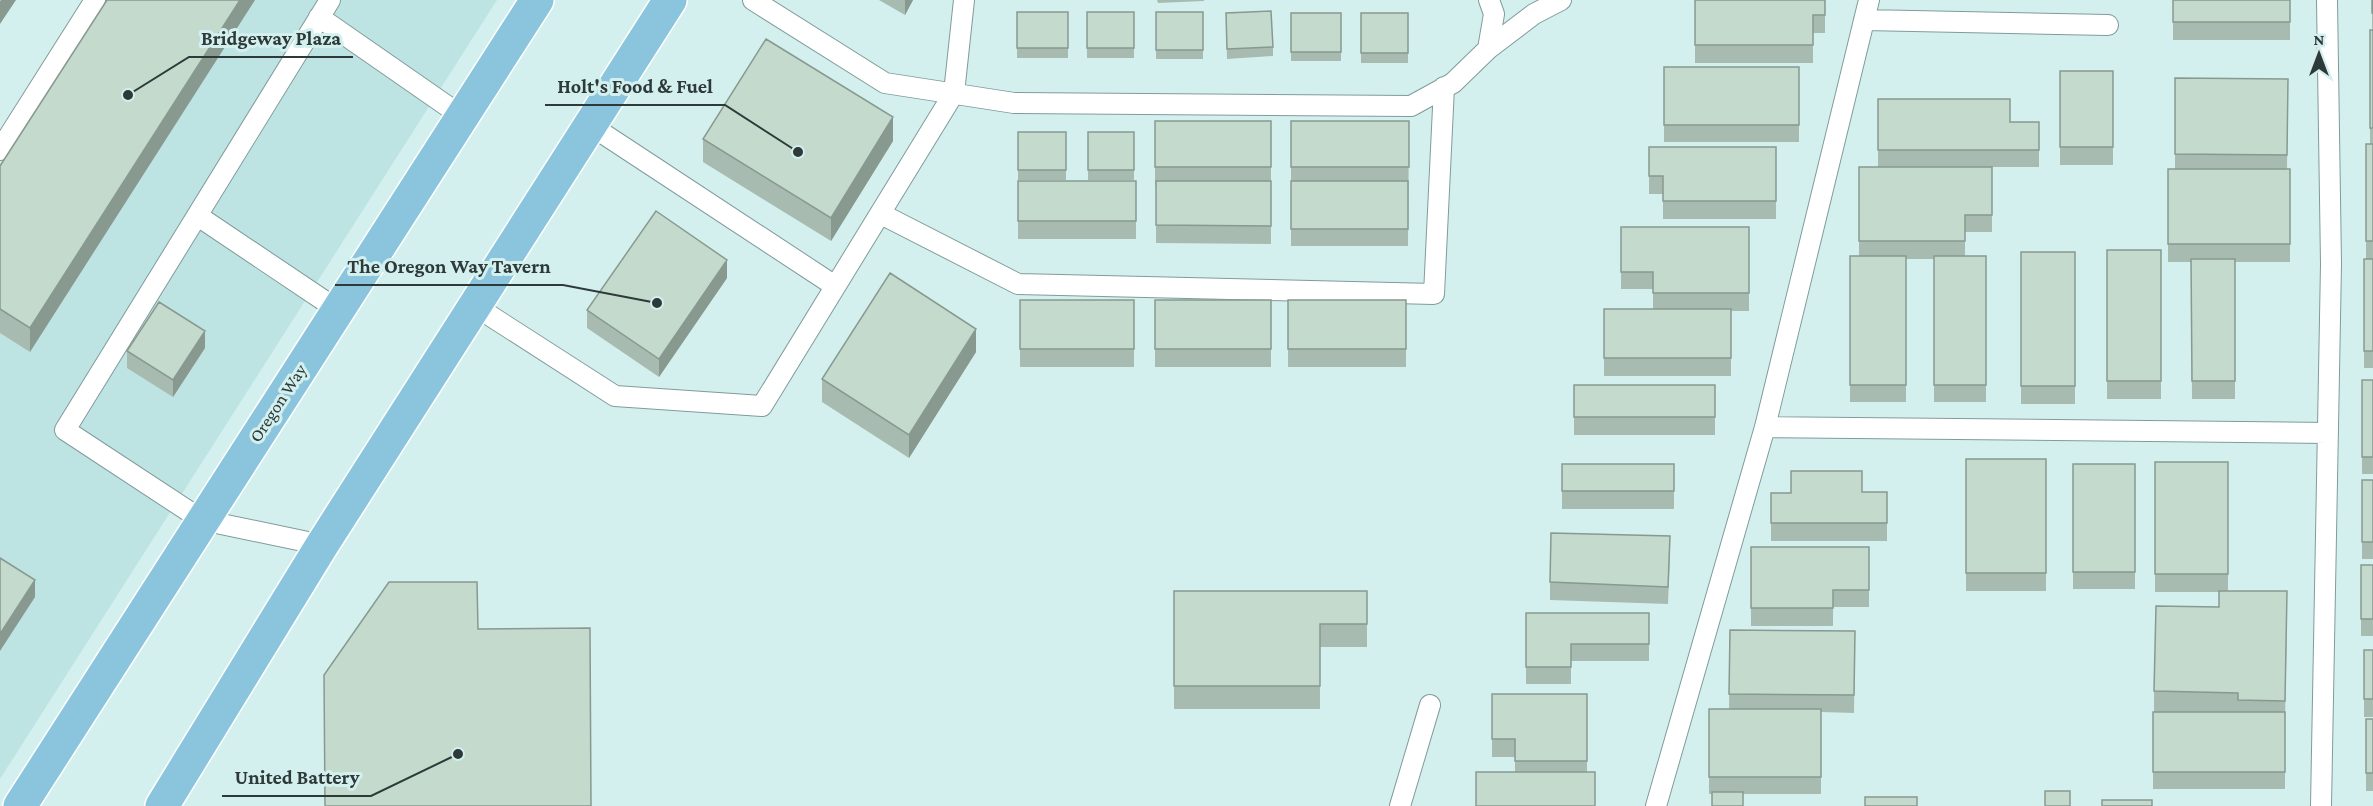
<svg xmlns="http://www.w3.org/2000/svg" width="2373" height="806" font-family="'Crimson Pro',serif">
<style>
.built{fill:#bee3e3}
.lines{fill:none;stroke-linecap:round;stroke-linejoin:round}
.lane-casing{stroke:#809b9b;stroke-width:22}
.primary-casing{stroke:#fff;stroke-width:36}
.lane{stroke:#fff;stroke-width:20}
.primary{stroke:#8bc5dd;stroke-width:33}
.wall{fill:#a8bbb0}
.shaded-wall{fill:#889990}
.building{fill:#c3dacd;stroke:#889990;stroke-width:1.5}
.labels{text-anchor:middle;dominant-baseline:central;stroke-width:6;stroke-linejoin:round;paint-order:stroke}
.street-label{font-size:18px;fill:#2e3939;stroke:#d3f0ef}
.leader{fill:none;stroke:#2e3939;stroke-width:2}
.callout-dot{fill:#2e3939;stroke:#d3f0ef;stroke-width:2}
.callout-label{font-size:20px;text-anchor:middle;font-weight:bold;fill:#2e3939;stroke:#d3f0ef;stroke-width:6;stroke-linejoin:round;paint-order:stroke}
</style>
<rect width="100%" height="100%" fill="#d3f0ef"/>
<path class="built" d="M 110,0 L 497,0 L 0,779 L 0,174 Z"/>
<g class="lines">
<defs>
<path id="lane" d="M 753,0 L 885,83 L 1014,103 L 1411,106 L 1453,83 L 1488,49 L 1534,14 L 1561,0
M 319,17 L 463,117
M 1864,20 L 2108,25
M 1488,49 L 1494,14 L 1489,0
M 590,125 L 835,286
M 0,150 L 95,0
M 881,214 L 1018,284 L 1434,294 L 1444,87
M 198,216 L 338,310
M 475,306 L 615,396 L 762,406 L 954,93 L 964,0
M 1765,427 L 2328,433
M 322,545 L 202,520 L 65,430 L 330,0
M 1400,806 L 1430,705
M 1656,806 L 1765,427 L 1869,0
M 2321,806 L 2331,264 L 2327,0"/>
<path id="primary" d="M 20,806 L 537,0
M 162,806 L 322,545 L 670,0"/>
</defs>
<use href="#lane" class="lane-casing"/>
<use href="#primary" class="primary-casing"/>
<use href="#lane" class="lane"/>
<use href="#primary" class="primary"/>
</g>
<path class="wall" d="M 107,0 L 30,352 L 0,333 L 0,166 Z
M 879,0 L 913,0 L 905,15 Z
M 1157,0 L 1204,0 L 1204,1 L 1158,3 Z
M 1695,0 L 1825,0 L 1825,33 L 1813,33 L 1813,63 L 1695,63 Z
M 2173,0 L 2290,0 L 2290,40 L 2173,40 Z
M 2372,0 L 2373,0 L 2373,368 L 2364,368 L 2364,259 L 2366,259 L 2366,144 L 2370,144 L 2370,30 L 2372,30 Z
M 1017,12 L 1068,12 L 1068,58 L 1017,58 Z
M 1087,12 L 1134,12 L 1134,58 L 1087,58 Z
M 1156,12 L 1203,12 L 1203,59 L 1156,59 Z
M 1226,13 L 1273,47 L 1273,56 L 1227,59 Z
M 1291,13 L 1341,13 L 1341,61 L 1291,61 Z
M 1361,13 L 1408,13 L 1408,63 L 1361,63 Z
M 1664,67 L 1799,67 L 1799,142 L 1664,142 Z
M 2060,71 L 2113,71 L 2113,165 L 2060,165 Z
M 2175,78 L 2288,79 L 2287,169 L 2290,169 L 2290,262 L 2235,262 L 2235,399 L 2192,399 L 2191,262 L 2168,262 L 2168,169 L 2175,169 Z
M 1878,99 L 2010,122 L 2039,122 L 2039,167 L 1992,167 L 1992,232 L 1965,232 L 1965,256 L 1986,256 L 1986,402 L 1934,402 L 1934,259 L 1906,259 L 1906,402 L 1850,402 L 1850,256 L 1859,256 L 1859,167 L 1878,167 Z
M 1155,121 L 1271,121 L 1271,244 L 1156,243 L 1156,185 L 1155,185 Z
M 1291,121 L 1409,121 L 1408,246 L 1291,246 Z
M 1018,132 L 1066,132 L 1066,180 L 1018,180 Z
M 1088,132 L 1134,132 L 1134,180 L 1088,180 Z
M 703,139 L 893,141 L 831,241 L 703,162 Z
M 1649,147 L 1776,147 L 1776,219 L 1663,219 L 1663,194 L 1649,194 Z
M 1018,181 L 1136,181 L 1136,239 L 1018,239 Z
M 1621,227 L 1749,227 L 1749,311 L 1731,311 L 1731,376 L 1604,376 L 1604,309 L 1653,309 L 1653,289 L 1621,289 Z
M 2107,250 L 2161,250 L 2161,399 L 2107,399 Z
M 2021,252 L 2075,252 L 2075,404 L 2021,404 Z
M 727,278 L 659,377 L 587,328 L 587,310 Z
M 1020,300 L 1134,300 L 1134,367 L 1020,367 Z
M 1155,300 L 1271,300 L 1271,367 L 1155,367 Z
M 1288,300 L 1406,300 L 1406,367 L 1288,367 Z
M 205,348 L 173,397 L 127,368 L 127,351 Z
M 976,352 L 909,458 L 822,402 L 822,379 Z
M 2362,380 L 2373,380 L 2373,474 L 2362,474 Z
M 1574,385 L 1715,385 L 1715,435 L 1574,435 Z
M 1966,459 L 2046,459 L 2046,591 L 1966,591 Z
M 2155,462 L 2228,462 L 2228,591 L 2287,615 L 2285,724 L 2285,789 L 2153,789 L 2153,712 L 2154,712 L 2154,691 L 2219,607 L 2219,592 L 2155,592 Z
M 1562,464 L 1674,464 L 1674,509 L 1562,509 Z
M 2073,464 L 2135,464 L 2135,589 L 2073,589 Z
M 2362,480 L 2373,480 L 2373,559 L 2362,559 Z
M 1862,492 L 1887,492 L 1887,541 L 1771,541 L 1771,493 Z
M 1751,547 L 1869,547 L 1869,607 L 1833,607 L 1833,626 L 1751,626 Z
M 1670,553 L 1668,604 L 1550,600 L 1550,582 Z
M 2361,565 L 2373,565 L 2373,636 L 2361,636 Z
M 1174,591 L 1367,591 L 1367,647 L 1320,647 L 1320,709 L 1174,709 Z
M 1526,613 L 1649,613 L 1649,661 L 1571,661 L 1571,684 L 1526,684 Z
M 1730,630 L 1855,631 L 1854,713 L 1821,712 L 1821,794 L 1709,794 L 1709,709 L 1729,709 Z
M 2364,650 L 2373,650 L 2373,717 L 2364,717 Z
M 1492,694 L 1587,694 L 1587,772 L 1515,772 L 1515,757 L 1492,757 Z
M 2366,719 L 2373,719 L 2373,791 L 2366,791 Z"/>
<path class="shaded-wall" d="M 1,0 L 16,0 L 0,24 L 0,1 Z
M 240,0 L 255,0 L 30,352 L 30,328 Z
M 905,0 L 913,0 L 905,15 Z
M 893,117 L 893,141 L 831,241 L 831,218 Z
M 727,260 L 727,278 L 659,377 L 659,359 Z
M 976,329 L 976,352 L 909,458 L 909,435 Z
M 205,331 L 205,348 L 173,397 L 173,380 Z
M 35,580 L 35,597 L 0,651 L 0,634 Z"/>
<path class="building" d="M 107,0 L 240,0 L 30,328 L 0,309 L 0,166 Z
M 1695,0 L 1825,0 L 1825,15 L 1813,15 L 1813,45 L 1695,45 Z
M 2173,0 L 2290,0 L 2290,22 L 2173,22 Z
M 2372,0 L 2373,0 L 2373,13 L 2372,13 Z
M 1271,11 L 1273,47 L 1227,49 L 1226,13 Z
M 1017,12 L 1068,12 L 1068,48 L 1017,48 Z
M 1087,12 L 1134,12 L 1134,48 L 1087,48 Z
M 1156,12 L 1203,12 L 1203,50 L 1156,50 Z
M 1291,13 L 1341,13 L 1341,52 L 1291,52 Z
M 1361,13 L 1408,13 L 1408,53 L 1361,53 Z
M 2370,30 L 2373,30 L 2373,128 L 2370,128 Z
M 766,39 L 893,117 L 831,218 L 703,139 Z
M 1664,67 L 1799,67 L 1799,125 L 1664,125 Z
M 2060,71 L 2113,71 L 2113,147 L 2060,147 Z
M 2175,78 L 2288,79 L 2287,155 L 2175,154 Z
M 1878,99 L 2010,99 L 2010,122 L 2039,122 L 2039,150 L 1878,150 Z
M 1155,121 L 1271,121 L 1271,167 L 1155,167 Z
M 1291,121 L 1409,121 L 1409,167 L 1291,167 Z
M 1018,132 L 1066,132 L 1066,170 L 1018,170 Z
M 1088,132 L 1134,132 L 1134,170 L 1088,170 Z
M 2366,144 L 2373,144 L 2373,241 L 2366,241 Z
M 1649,147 L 1776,147 L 1776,201 L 1663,201 L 1663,176 L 1649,176 Z
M 1859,167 L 1992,167 L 1992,215 L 1965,215 L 1965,241 L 1859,241 Z
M 2168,169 L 2290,169 L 2290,244 L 2168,244 Z
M 1018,181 L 1136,181 L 1136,221 L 1018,221 Z
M 1156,181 L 1271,181 L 1271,226 L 1156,225 Z
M 1291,181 L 1408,181 L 1408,229 L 1291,229 Z
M 656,211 L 727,260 L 659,359 L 587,310 Z
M 1621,227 L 1749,227 L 1749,293 L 1653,293 L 1653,272 L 1621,272 Z
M 2107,250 L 2161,250 L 2161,381 L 2107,381 Z
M 2021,252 L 2075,252 L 2075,386 L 2021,386 Z
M 1850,256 L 1906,256 L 1906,385 L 1850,385 Z
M 1934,256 L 1986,256 L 1986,385 L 1934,385 Z
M 2191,259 L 2235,259 L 2235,381 L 2192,381 Z
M 2364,259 L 2373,259 L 2373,351 L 2364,351 Z
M 890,273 L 976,329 L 909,435 L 822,379 Z
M 1020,300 L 1134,300 L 1134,349 L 1020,349 Z
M 1155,300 L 1271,300 L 1271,349 L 1155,349 Z
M 1288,300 L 1406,300 L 1406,349 L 1288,349 Z
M 159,302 L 205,331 L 173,380 L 127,351 Z
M 1604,309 L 1731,309 L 1731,358 L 1604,358 Z
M 2362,380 L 2373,380 L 2373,457 L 2362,457 Z
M 1574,385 L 1715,385 L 1715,417 L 1574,417 Z
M 1966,459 L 2046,459 L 2046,573 L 1966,573 Z
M 2155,462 L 2228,462 L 2228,574 L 2155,574 Z
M 1562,464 L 1674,464 L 1674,491 L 1562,491 Z
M 2073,464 L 2135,464 L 2135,572 L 2073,572 Z
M 1791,471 L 1862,471 L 1862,492 L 1887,492 L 1887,523 L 1771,523 L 1771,493 L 1791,493 Z
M 2362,480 L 2373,480 L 2373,542 L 2362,542 Z
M 1551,533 L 1670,536 L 1668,587 L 1550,582 Z
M 1751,547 L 1869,547 L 1869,590 L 1833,590 L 1833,608 L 1751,608 Z
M 0,558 L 35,580 L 0,634 Z
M 2361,565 L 2373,565 L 2373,619 L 2361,619 Z
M 389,582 L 477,582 L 478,629 L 590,628 L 591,806 L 325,806 L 324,675 Z
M 1174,591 L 1367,591 L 1367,624 L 1320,624 L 1320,686 L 1174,686 Z
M 2219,591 L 2287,591 L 2285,701 L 2238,700 L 2238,693 L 2154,691 L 2156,606 L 2219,607 Z
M 1526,613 L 1649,613 L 1649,644 L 1571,644 L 1571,667 L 1526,667 Z
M 1730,630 L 1855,631 L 1854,695 L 1729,694 Z
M 2364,650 L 2373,650 L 2373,699 L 2364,699 Z
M 1492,694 L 1587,694 L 1587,761 L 1515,761 L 1515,739 L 1492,739 Z
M 1709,709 L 1821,709 L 1821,777 L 1709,777 Z
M 2153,712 L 2285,712 L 2285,772 L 2153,772 Z
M 2366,719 L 2373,719 L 2373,773 L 2366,773 Z
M 1476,772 L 1595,772 L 1595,806 L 1476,806 Z
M 2045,791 L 2070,791 L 2070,806 L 2045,806 Z
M 1712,792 L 1743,792 L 1743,806 L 1712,806 Z
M 1865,797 L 1917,797 L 1917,806 L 1865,806 Z
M 2102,800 L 2152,800 L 2152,806 L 2102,806 Z"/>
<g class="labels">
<g class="street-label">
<text transform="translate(278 403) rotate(-57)">Oregon Way</text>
</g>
</g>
<path class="leader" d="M128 95L189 57H353M798 152L725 105H545M657 303L563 285H335M458 754L371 796H222"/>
<g class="callout-dot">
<circle cx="128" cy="95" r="6"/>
<circle cx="798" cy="152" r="6"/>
<circle cx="657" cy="303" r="6"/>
<circle cx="458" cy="754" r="6"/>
</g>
<g class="callout-label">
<text x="271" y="45">Bridgeway Plaza</text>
<text x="635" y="93">Holt's Food &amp; Fuel</text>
<text x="449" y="273">The Oregon Way Tavern</text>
<text x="297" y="784">United Battery</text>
</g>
<g transform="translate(2319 54)" stroke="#d3f0ef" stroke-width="4.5" paint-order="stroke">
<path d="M0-4.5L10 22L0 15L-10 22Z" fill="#2e3939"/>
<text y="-9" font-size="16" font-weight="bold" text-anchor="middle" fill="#2e3939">N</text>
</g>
</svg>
